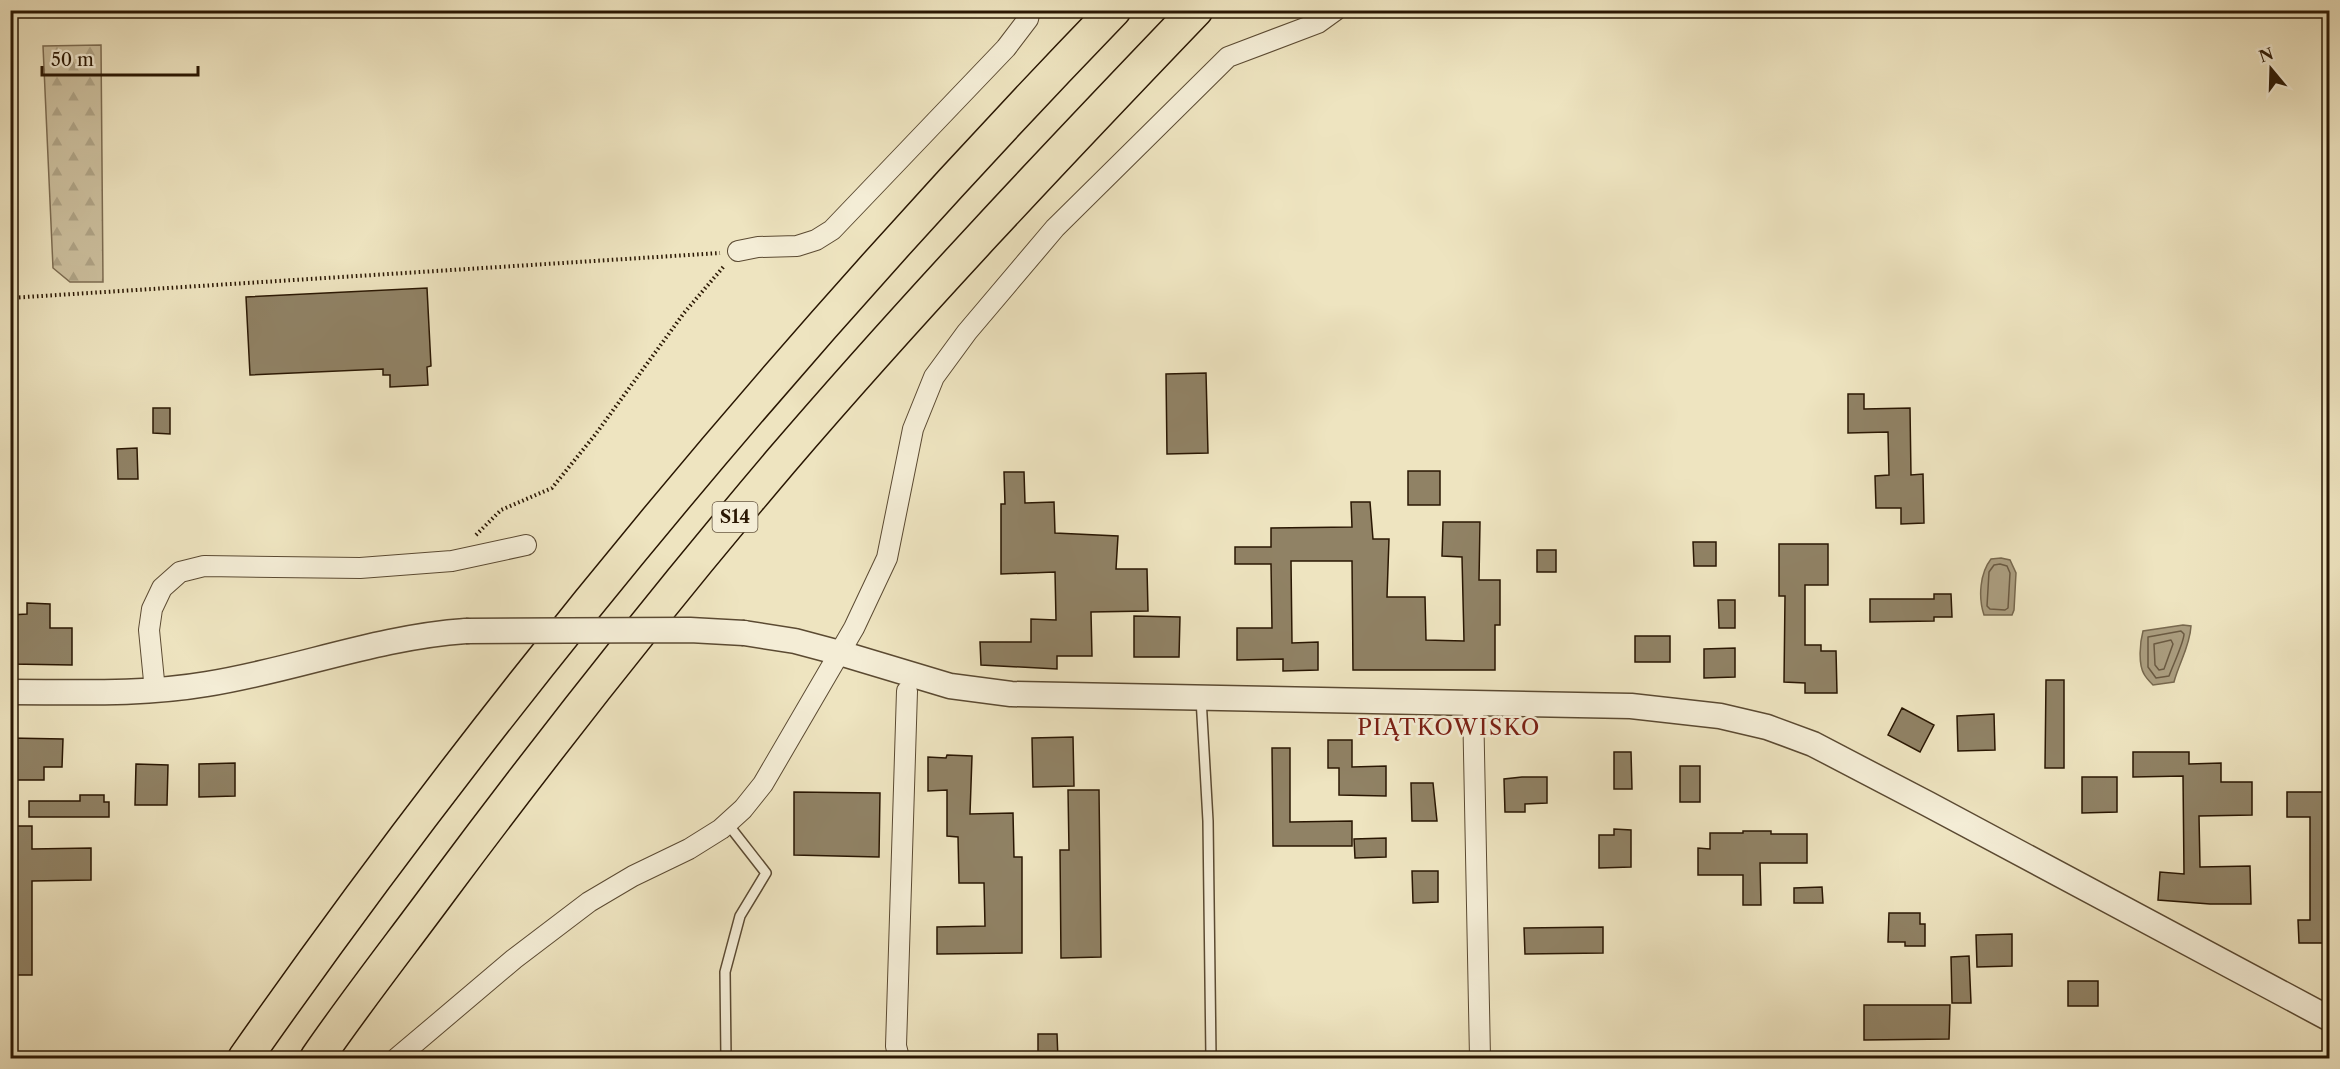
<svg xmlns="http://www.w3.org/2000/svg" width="2340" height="1069" font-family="'Libre Caslon Text',serif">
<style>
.forest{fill:url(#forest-firs);stroke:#7c6c52;stroke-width:1.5}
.water{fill:#ab9e80;stroke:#77684e;stroke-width:1.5}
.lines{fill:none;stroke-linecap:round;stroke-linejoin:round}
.shore{stroke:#6a5a42;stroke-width:1.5}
.building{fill:#908265;stroke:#2a1703;stroke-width:1.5}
.service-casing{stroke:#5b4a32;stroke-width:12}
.minor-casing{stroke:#5b4a32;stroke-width:22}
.tertiary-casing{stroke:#5b4a32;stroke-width:27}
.motorway-casing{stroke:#2a1703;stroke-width:36}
.path{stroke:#2a1703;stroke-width:4;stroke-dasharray:1.5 3;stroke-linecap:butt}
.service{stroke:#f4edd6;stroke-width:9}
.minor{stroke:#f4edd6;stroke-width:20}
.tertiary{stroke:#f4edd6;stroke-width:24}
.motorway{stroke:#eee4c0;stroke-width:33}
.tertiary-bridge-casing{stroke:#5b4a32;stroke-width:27;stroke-linecap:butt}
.tertiary-bridge{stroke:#f4edd6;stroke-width:24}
.labels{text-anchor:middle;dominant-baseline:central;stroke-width:5;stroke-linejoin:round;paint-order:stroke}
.shield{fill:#f4edd6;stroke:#675742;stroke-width:1.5}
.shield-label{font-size:18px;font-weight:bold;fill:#2a1703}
.quarter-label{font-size:22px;letter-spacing:1.5px;fill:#7a1f14;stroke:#f4edd6}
</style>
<defs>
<pattern id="forest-firs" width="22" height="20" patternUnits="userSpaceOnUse" patternTransform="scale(1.5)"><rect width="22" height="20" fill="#cdc1a0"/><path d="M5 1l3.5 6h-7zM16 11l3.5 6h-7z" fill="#b0a588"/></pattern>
</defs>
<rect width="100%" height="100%" fill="#eee4c0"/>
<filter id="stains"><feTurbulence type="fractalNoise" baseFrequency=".00333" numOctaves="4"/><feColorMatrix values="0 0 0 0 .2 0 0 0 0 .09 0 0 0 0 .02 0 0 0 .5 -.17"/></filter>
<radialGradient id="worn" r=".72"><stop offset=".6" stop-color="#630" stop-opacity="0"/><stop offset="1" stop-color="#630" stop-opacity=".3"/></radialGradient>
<path class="forest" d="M 101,45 L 103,282 L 70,282 L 53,268 L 43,46 Z"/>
<path class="water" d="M 2001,558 L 2010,560 L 2016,573 L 2014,610 L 2012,615 L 1984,615 C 1978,597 1980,573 1991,559 Z
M 2183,625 L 2191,626 C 2190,646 2179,663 2174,682 L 2153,685 C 2150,682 2146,678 2144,674 C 2138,664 2140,642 2143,631 Z"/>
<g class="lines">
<path class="shore" d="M 2000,564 L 2007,566 L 2010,573 L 2008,608 L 2005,610 L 1990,609 L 1987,606 L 1989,572 L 1994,565 Z
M 2181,631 L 2184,634 C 2184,642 2173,665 2169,676 L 2156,678 L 2148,667 L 2148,637 Z
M 2171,640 L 2173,644 L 2164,669 L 2159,670 L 2155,665 L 2154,644 Z"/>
</g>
<path class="building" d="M 427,288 L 431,366 L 427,367 L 428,385 L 390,387 L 390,375 L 383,375 L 383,369 L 250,375 L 246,297 Z
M 1206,373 L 1208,453 L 1167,454 L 1166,374 Z
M 1848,394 L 1864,394 L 1864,409 L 1910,408 L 1911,475 L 1923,474 L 1924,523 L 1901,524 L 1901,508 L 1876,508 L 1875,476 L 1889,475 L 1888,432 L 1848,433 Z
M 153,408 L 170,408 L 170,434 L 153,433 Z
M 137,448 L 138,479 L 118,479 L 117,449 Z
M 1408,471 L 1440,471 L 1440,505 L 1408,505 Z
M 1004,472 L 1024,472 L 1025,503 L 1054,502 L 1055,533 L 1118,536 L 1116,569 L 1147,569 L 1148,611 L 1091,612 L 1092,656 L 1057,656 L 1057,669 L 981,665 L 980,642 L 1031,642 L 1031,619 L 1056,620 L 1055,572 L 1001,574 L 1001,504 L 1005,504 Z
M 1351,502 L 1370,502 L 1373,539 L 1389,539 L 1387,597 L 1425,597 L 1426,640 L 1464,641 L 1462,557 L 1442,556 L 1443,522 L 1480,522 L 1479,580 L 1500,580 L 1500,625 L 1495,625 L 1495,670 L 1353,670 L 1352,561 L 1291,561 L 1292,643 L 1318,642 L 1318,670 L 1283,671 L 1283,659 L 1237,660 L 1237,628 L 1272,628 L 1271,564 L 1235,564 L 1235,547 L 1271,547 L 1271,528 L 1352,527 Z
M 1693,542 L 1716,542 L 1716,566 L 1694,566 Z
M 1779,544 L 1828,544 L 1828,585 L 1805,585 L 1805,645 L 1821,645 L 1821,651 L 1836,651 L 1837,693 L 1805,693 L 1805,683 L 1784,682 L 1785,596 L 1779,596 Z
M 1537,550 L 1556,550 L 1556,572 L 1537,572 Z
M 1934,594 L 1951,594 L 1952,617 L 1934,617 L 1934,621 L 1870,622 L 1870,599 L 1934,599 Z
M 1718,600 L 1735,600 L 1735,628 L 1719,628 Z
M 27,603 L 50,604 L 50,628 L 72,628 L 72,665 L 10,664 L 10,615 L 27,614 Z
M 1134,616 L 1180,617 L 1179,657 L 1134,657 Z
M 1635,636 L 1670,636 L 1670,662 L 1635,662 Z
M 1735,648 L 1735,677 L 1704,678 L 1704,649 Z
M 2046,680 L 2064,680 L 2064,768 L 2045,768 Z
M 1902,708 L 1934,725 L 1920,752 L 1888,735 Z
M 1994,714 L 1995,750 L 1958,751 L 1957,716 Z
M 1073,737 L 1074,786 L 1033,787 L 1032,738 Z
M 10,738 L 63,739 L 62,767 L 44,767 L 44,780 L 10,780 Z
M 1328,740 L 1352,740 L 1352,767 L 1386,766 L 1386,796 L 1339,795 L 1339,768 L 1328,768 Z
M 1272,748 L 1290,748 L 1290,822 L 1352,821 L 1352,846 L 1273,846 Z
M 1614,752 L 1631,752 L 1632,789 L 1614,789 Z
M 2133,752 L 2189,752 L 2189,764 L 2221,763 L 2221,782 L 2252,782 L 2252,815 L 2199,816 L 2200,867 L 2250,866 L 2251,904 L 2210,904 L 2158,900 L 2160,872 L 2184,874 L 2183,776 L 2133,777 Z
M 947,755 L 972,756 L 970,814 L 1013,813 L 1014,857 L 1022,857 L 1022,953 L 937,954 L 937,927 L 985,926 L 984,883 L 959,883 L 958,837 L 947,836 L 947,790 L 928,791 L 928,757 L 946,758 Z
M 235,763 L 235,796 L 199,797 L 199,764 Z
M 136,764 L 168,765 L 167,805 L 135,805 Z
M 1680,766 L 1700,766 L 1700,802 L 1680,802 Z
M 1522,777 L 1547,777 L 1547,803 L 1525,804 L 1525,812 L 1505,812 L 1504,779 Z
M 2082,777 L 2117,777 L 2117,812 L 2082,813 Z
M 1411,783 L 1433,783 L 1437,821 L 1412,821 Z
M 1068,790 L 1099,790 L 1101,957 L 1061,958 L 1060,850 L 1069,850 Z
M 794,792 L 880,793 L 879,857 L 794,855 Z
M 2287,792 L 2330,792 L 2328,943 L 2299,943 L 2298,920 L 2310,920 L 2310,817 L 2287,817 Z
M 80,795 L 104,795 L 104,802 L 109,802 L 109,817 L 29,817 L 29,801 L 80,801 Z
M 10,826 L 32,826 L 32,849 L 91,848 L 91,880 L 32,881 L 32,975 L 12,975 Z
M 1614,829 L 1631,830 L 1631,867 L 1599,868 L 1599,835 L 1614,835 Z
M 1743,831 L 1771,831 L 1771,834 L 1807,834 L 1807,863 L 1760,863 L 1761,905 L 1743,905 L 1743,875 L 1698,875 L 1698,848 L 1710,849 L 1710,833 L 1743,833 Z
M 1386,838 L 1386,857 L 1355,858 L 1354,839 Z
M 1412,871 L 1438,871 L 1438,902 L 1413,903 Z
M 1822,887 L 1823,903 L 1794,903 L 1794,888 Z
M 1889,913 L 1920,913 L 1920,924 L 1925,924 L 1925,946 L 1905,946 L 1905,942 L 1888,942 Z
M 1603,927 L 1603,953 L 1525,954 L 1524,928 Z
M 2012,934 L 2012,966 L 1977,967 L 1976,935 Z
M 1969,956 L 1971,1003 L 1952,1003 L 1951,957 Z
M 2068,981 L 2098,981 L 2098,1006 L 2068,1006 Z
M 1864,1005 L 1950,1005 L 1949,1039 L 1864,1040 Z
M 1038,1034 L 1057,1034 L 1058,1059 L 1038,1059 Z"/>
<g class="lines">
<defs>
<path id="service" d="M 1201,698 L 1208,821 L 1211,1058
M 726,1058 L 725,972 L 740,916 L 766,873 L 727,823"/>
<path id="minor" d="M 738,251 L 758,247 L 797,246 L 816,240 L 832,230 L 1006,48 L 1028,19 L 1030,10
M 155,691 L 149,630 L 152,609 L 162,588 L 180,572 L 204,566 L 360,568 L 452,561 L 526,545
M 1473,702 L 1480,1058
M 397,1058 L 514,959 L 589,902 L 633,876 L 689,849 L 721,829 L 743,809 L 763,784 L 854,628 L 887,558 L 913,429 L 934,377 L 967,332 L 1055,228 L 1228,57 L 1318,23 L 1336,10
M 899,1058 L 896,1046 L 907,691"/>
<path id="tertiary" d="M 744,633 L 795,641 L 840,653 L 950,686 L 1011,694 L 1631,706 L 1720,716 L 1767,727 L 1813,744 L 1928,804 L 2330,1019
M 10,692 C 76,692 142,695 207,684 C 295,670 377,637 466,631"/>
<path id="motorway" d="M 245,1058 C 506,686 798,337 1114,10
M 317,1058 C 357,1000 401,944 443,887 C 551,742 664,599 781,461 C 914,306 1054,158 1196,10"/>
</defs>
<use href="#service" class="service-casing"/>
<use href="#minor" class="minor-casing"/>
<use href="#tertiary" class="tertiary-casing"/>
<use href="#motorway" class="motorway-casing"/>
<path class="path" d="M 10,298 L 720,253
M 476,535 L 501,510 L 552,488 L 595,435 L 684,313 L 725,265"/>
<use href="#service" class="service"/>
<use href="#minor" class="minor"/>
<use href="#tertiary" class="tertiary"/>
<use href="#motorway" class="motorway"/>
<defs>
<path id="tertiary-bridge" d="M 466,631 L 690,630 L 744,633"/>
</defs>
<use href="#tertiary-bridge" class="tertiary-bridge-casing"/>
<use href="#tertiary-bridge" class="tertiary-bridge"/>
</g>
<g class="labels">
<rect class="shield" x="712.5" y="502" width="45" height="30" rx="4.5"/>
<g class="shield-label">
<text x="735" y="517">S14</text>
</g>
<g class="quarter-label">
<text x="1449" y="727">PIĄTKOWISKO</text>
</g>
</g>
<rect width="2340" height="1069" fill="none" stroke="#eee4c0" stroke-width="36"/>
<rect x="12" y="12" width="2316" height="1045" fill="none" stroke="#2a1703" stroke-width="3"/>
<rect x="18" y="18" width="2304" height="1033" fill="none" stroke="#2a1703" stroke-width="1.5"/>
<g transform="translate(2271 69) rotate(341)" stroke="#f4edd6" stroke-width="4.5" paint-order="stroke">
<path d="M0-4.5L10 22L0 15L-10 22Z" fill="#2a1703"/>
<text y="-9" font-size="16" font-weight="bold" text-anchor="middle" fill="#2a1703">N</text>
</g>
<path d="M42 66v9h156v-9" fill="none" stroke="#2a1703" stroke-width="3"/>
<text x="51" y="66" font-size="18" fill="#2a1703" stroke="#f4edd6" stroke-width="4.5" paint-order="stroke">50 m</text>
<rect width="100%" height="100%" filter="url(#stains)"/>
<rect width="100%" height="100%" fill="url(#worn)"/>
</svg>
